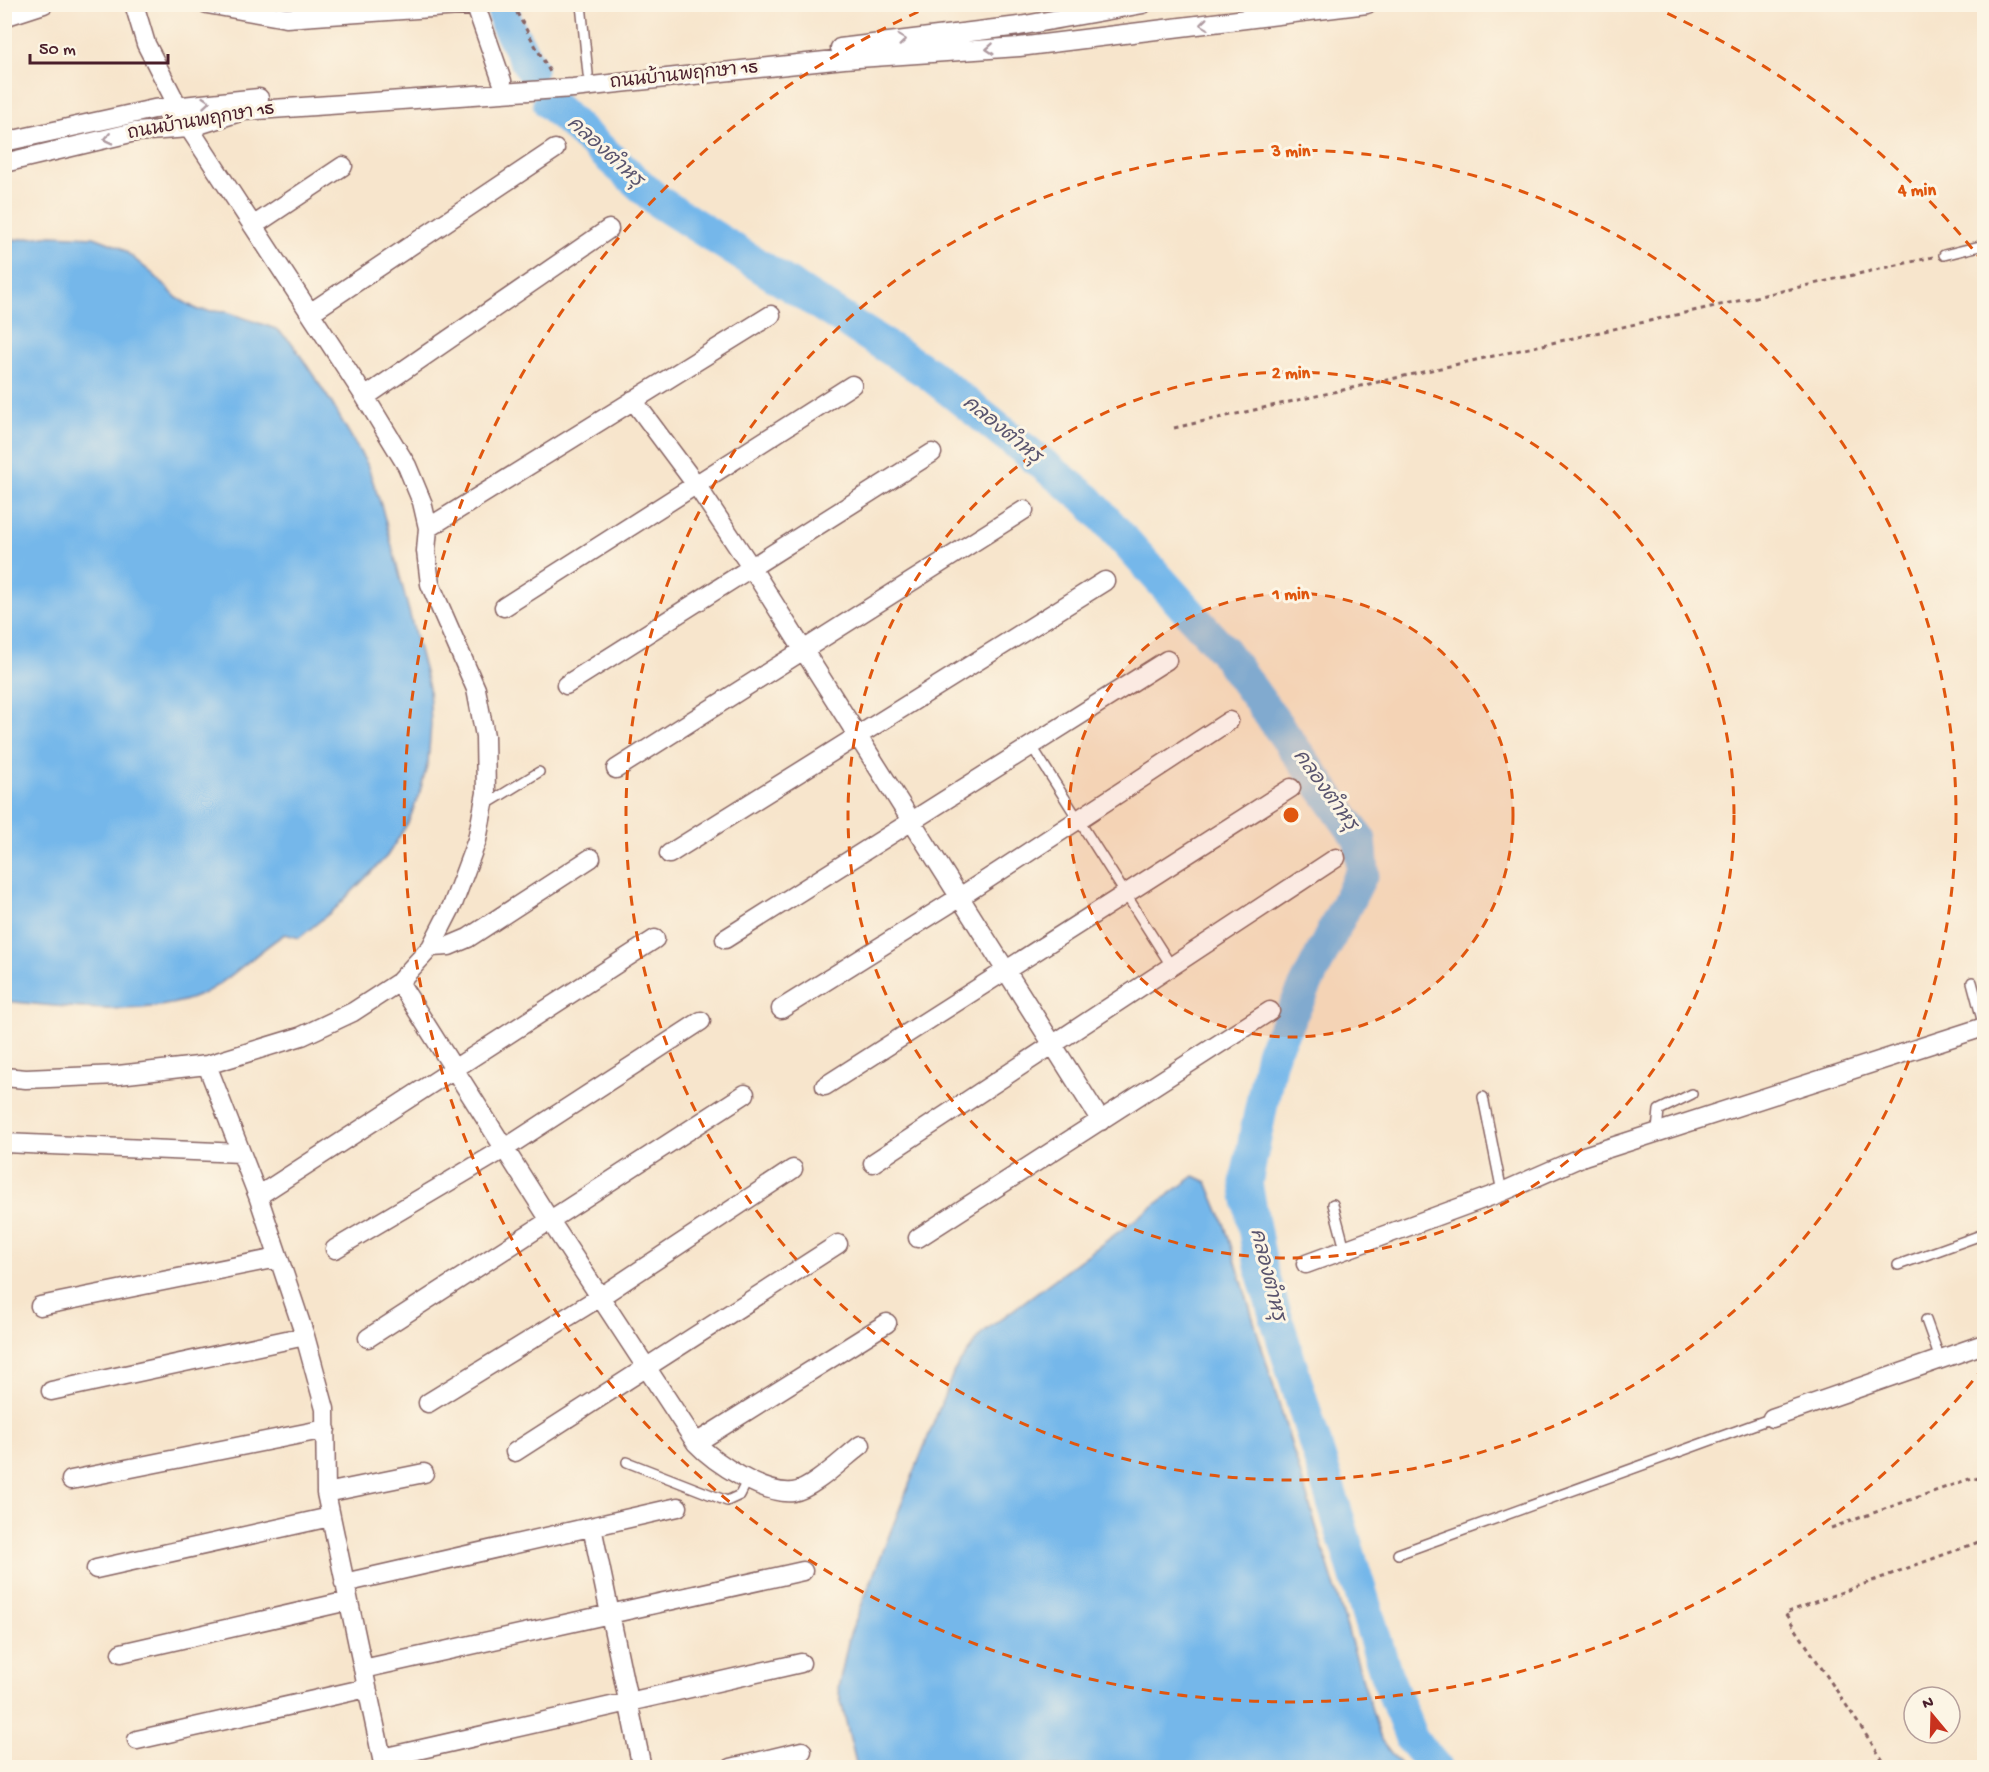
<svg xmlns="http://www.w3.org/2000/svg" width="1989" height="1772" font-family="'Gochi Hand','Playpen Sans Thai',sans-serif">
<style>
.water{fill:#74b7ea;stroke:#5f6b8a;stroke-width:1.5}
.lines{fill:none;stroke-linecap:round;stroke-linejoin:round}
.river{stroke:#74b7ea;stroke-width:33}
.lane-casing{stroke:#876463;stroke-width:12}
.street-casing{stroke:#876463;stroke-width:21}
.path{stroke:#876463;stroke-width:3;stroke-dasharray:4.5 4.5;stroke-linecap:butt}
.lane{stroke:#fff;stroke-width:9}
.street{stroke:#fff;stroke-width:18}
.oneway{stroke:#ae9aa0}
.ring{fill:none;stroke:#e0560e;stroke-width:3;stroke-dasharray:10 8}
.labels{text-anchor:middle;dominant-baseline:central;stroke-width:6;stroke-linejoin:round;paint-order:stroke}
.street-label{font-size:18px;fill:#4a1f2b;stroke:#fcf5e5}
.water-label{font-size:20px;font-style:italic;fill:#59546e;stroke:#fcf5e5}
.centre{fill:#e0560e;stroke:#fcf5e5;stroke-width:3}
.ring-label{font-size:18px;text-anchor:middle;font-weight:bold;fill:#e0560e;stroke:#fcf5e5;stroke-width:6;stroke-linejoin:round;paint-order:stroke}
</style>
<rect width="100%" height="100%" fill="#fcf5e5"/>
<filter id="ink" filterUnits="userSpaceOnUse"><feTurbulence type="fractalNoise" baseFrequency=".0167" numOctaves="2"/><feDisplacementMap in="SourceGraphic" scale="12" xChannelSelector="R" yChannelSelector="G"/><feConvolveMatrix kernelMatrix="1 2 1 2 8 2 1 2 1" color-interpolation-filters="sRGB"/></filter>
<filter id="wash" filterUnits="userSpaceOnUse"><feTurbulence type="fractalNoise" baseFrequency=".008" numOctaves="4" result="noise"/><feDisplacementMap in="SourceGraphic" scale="24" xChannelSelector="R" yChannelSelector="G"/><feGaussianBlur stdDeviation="1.35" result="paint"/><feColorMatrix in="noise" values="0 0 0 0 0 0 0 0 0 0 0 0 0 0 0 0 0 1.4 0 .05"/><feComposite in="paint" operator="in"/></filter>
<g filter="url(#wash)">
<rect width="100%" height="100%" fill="#f7e5cc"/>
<path class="water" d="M 52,235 L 94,237 L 120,247 L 154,275 L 177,298 L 198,310 L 227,312 L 276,329 L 292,343 L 331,402 L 367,464 L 382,508 L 429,688 L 431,724 L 428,762 L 419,795 L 408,823 L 387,856 L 336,908 L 299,938 L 285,934 C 257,951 229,982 200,995 C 149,1018 60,1007 5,1001 L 5,241 Z
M 1194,1176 L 1207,1182 L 1225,1226 L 1381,1740 L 1402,1767 L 857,1767 L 838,1689 L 849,1637 L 954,1371 L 982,1333 Z"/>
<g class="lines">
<path class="river" d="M 502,4 L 506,23 L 531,69
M 549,103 L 659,202 L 928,373 L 1088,500 L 1223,650 L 1360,840 L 1363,871 L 1272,1053 L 1246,1183 L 1262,1272 L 1386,1674 L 1412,1740 L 1436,1768"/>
</g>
</g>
<g filter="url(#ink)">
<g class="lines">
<defs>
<path id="lane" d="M 581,4 L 588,74
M 1944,255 L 1984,245
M 1031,745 L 1172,967
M 485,805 L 539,772
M 1972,982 L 1984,1027
M 1483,1097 L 1502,1192
M 1657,1131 L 1659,1110 L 1692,1094
M 1333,1204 L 1345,1249
M 1898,1265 L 1984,1234
M 1926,1320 L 1940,1359
M 627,1462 L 727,1501 L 740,1495 L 748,1479
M 1398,1554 L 1772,1418"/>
<path id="street" d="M 207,4 L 286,18 L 475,5
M 475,4 L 502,81
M 4,17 L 44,4
M 840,48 L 1019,26 L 1143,4
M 4,142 L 154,109 L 259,98
M 4,163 L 135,132 L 189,128 L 243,111 L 573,88 L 844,59 L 1019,47 L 1367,4
M 253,226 L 343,166
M 310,313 L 555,149
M 365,397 L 609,229
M 633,400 L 697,486 L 751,567 L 1101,1121
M 428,528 L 771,315
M 504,607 L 852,385
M 566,685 L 932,453
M 616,769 L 1024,510
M 669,854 L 1105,581
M 725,939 L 1167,660
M 431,947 L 449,946 L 468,938 L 591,858
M 399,982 L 549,1219 L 696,1443 C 715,1463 764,1495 793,1492 C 812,1490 845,1457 861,1445
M 781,1009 L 960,897 L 1229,721
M 207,1065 L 258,1196 L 305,1336 L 325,1409 L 326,1493 L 384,1768
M 4,1077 L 26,1079 L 118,1075 L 207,1065 L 302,1036 L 353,1012 L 399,982 L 431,947 L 453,904 L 477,840 L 486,793 L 485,736 L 476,689 L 430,584 L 426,551 L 428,528 L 422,502 L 407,466 L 365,397 L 189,128 L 146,44 L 134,4
M 825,1086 L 1291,788
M 4,1143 L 241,1153
M 873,1163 L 1336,858
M 258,1196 L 655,939
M 918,1238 L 1270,1011
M 335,1249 L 504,1149 L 701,1021
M 1306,1264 L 1502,1192 L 1584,1156 L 1984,1027
M 40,1306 L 277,1258
M 368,1338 L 745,1094
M 51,1391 L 305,1336
M 428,1403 L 600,1297 L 793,1169
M 1772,1418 L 1984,1344
M 696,1443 L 887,1323
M 515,1452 L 838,1244
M 71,1480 L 326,1429
M 326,1493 L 424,1473
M 592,1527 L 642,1768
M 96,1569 L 330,1517
M 344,1583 L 678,1507
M 121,1653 L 348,1601
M 363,1669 L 803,1571
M 137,1740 L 367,1688
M 382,1758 L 801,1663
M 731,1768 L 802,1751"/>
</defs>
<use href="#lane" class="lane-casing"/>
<use href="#street" class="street-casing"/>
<path class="path" d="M 515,4 L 517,13 L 550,72
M 1174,428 L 1933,257
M 1831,1528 L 1972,1478 L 1984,1479
M 1888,1768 L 1785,1613 L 1984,1540"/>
<use href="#lane" class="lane"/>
<use href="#street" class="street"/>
</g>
<defs><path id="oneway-chevron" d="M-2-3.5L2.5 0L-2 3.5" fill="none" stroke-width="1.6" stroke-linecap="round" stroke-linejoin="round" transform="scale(1.5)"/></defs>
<g class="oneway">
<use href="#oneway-chevron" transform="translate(1204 24) rotate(173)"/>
<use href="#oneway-chevron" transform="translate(902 40) rotate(-7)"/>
<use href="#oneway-chevron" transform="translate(990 49) rotate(176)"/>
<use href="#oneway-chevron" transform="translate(206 102) rotate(-5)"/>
<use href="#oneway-chevron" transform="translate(108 139) rotate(167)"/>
</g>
</g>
<circle cx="1291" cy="815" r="222" fill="#e0560e" fill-opacity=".12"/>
<g class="ring">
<circle cx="1291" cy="815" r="222"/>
<circle cx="1291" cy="815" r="443"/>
<circle cx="1291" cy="815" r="665"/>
<path d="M1984 1367A886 886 0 1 1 931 6M1651 6A886 886 0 0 1 1984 263"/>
</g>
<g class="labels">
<g class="street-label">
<text transform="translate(684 76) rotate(-6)">ถนนบ้านพฤกษา 15</text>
<text transform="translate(201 122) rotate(-10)">ถนนบ้านพฤกษา 15</text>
</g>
<g class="water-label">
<text transform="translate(604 153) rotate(42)">คลองตำหรุ</text>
<text transform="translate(1001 431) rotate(39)">คลองตำหรุ</text>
<text transform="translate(1324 791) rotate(54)">คลองตำหรุ</text>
<text transform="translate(1266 1275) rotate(76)">คลองตำหรุ</text>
</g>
</g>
<circle cx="1291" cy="815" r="9" class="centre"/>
<g class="ring-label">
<text x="1291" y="156">3 min</text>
<text x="1917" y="195">4 min</text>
<text x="1291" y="378">2 min</text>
<text x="1291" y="599">1 min</text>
</g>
<rect width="1989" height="1772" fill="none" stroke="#fcf5e5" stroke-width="24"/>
<g transform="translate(1932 1715) rotate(341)"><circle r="28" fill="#fcf5e5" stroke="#b59f9b" stroke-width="1.5"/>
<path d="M0-4.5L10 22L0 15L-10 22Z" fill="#c8321e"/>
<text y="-9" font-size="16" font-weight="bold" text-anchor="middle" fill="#4a1f2b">N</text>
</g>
<path d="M30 54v9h138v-9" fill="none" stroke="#4a1f2b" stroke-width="3"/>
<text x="39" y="54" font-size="18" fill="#4a1f2b" stroke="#fcf5e5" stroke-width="4.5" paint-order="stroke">50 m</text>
</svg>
